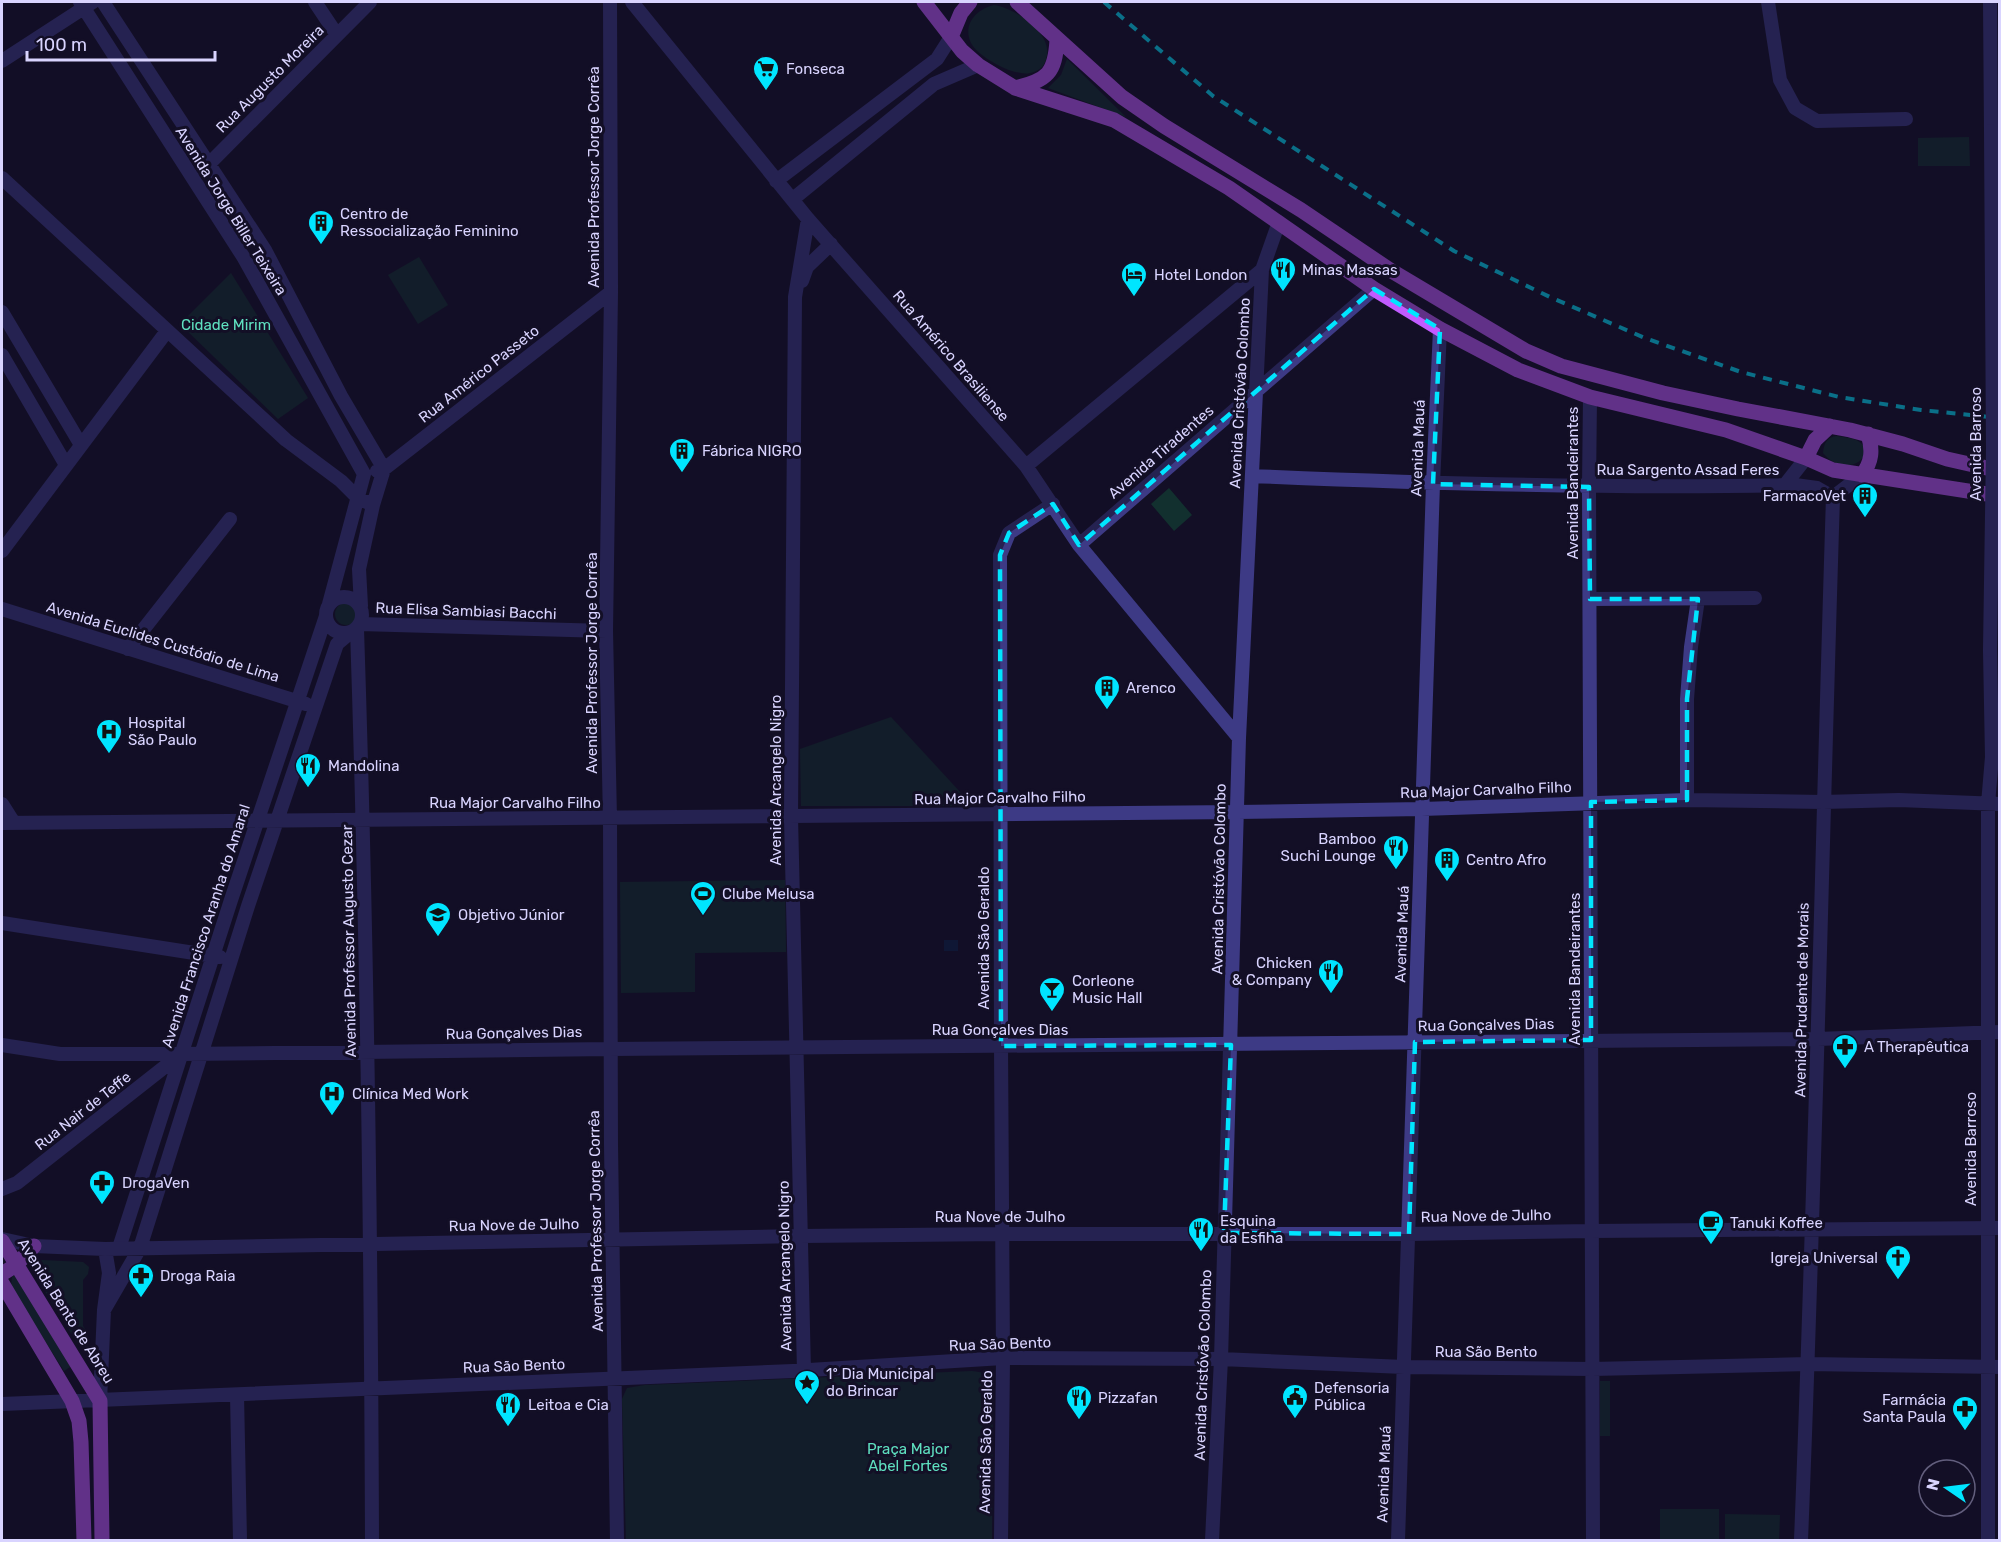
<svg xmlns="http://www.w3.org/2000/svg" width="2001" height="1542" font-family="Rubik,sans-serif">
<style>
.green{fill:#12302f}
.water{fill:#0c2248}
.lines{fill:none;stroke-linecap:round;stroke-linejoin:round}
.minor{stroke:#3d3a85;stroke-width:14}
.major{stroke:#c25bff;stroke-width:15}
.rail{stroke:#00e5ff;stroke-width:4;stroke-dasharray:9 8;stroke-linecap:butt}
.minor-bridge{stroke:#3d3a85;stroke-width:14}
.marked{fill:none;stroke:#00e5ff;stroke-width:4.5;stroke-dasharray:12 8;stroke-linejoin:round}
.labels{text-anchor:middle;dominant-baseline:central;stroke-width:6;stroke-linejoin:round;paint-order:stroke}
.poi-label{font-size:15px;fill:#d9d4ff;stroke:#130f26;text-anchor:start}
.street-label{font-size:15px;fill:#d9d4ff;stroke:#130f26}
.park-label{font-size:15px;fill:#5fe0c0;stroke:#130f26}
</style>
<rect width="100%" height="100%" fill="#130f26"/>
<path class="green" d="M 994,5 C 1015,8 1055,34 1046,59 C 1044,67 1039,71 1030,73 C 1015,77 978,57 971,43 C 962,24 977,9 994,5 Z
M 1067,59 L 1126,117 L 1048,88 L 1061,75 Z
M 1969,137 L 1970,166 L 1918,166 L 1918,138 Z
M 419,257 L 448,305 L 418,324 L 388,275 Z
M 231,273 L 308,398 L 278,419 L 180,324 Z
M 1837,436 C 1843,437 1851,438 1856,440 C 1882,452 1847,482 1823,453 C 1824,443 1827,437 1837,436 Z
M 1169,488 L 1192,515 L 1174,531 L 1151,504 Z
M335 614a11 11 0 1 1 22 0a11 11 0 1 1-22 0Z
M 891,717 L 973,806 L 801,806 L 800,749 Z
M 785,880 L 786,952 L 695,953 L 695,992 L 621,993 L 620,882 Z
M 42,1260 L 83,1262 L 89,1267 L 88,1274 L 83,1280 L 83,1326 L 88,1334 L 88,1344 L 85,1348 L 79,1346 L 33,1272 L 35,1264 Z
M 16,1274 L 73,1365 L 64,1371 L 11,1287 L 12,1277 Z
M 972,1371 C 982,1372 988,1373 993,1382 L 992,1540 L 626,1540 L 622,1399 L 627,1388 L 645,1385 Z
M 1600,1381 L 1610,1381 L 1610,1436 L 1600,1436 Z
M 1660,1509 L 1719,1509 L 1719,1540 L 1660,1540 Z
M 1725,1514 L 1780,1515 L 1779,1540 L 1725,1540 Z"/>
<path class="water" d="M 944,940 L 958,940 L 958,951 L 944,951 Z"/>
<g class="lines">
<path class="minor" d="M 80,2 L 244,258 L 364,474
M 103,2 L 265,250 L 341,396 L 384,469
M 315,2 L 337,35
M 610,2 L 611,292 L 606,631 L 610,819 L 611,1145 L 617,1540
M 632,2 L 808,219 L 1026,466 L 1079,545 L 1239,738
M 1768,2 L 1780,80 L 1795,108 L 1817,121 L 1906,119
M 1990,2 L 1991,131
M 2,61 L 93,2
M 204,169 L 370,2
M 2,178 L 286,440 L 341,481 L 358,498 L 373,505
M 776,181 L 937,59 L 951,37
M 793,199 L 934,84 L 978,65
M 802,281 L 807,267 L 831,244
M 2,312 L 81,445
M 2,355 L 66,465
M 1590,397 L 1589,487 L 1593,1540
M 1026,466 L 1262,270
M 377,471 L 384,469 L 611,292
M 1252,476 C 1434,484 1613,489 1795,485 L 1817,488 L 1833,497
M 1784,486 L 1806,458
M 1833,497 L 1862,475
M 1079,545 L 1374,289
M 2,551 L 167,331
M326 615a18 18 0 1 1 36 0a18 18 0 1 1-36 0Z
M 1590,599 L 1755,598
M 329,604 L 364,474
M 361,606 L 359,569 L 373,505 L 384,469
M 2,609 L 306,704
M 360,624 L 606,631
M 357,629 C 367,932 371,1237 372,1540
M 128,649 L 230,519
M 1687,800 L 1687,699 L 1691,647 L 1698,599
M 2,804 L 14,823
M 2,823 L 1237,812 L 1422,809 L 1687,800 L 1823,802 L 1899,800 L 2000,804
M 2,923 L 220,957
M 2,1045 L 60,1054 L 181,1054 L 610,1049 L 1818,1039 L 2000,1032
M 2,1189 L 17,1183 L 181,1054
M 2,1239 L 34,1246 L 105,1249 L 801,1236 L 1003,1234 L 1409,1234 L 1592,1231 L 2000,1228
M 119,1248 L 231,900 L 326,616
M 104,1310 L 140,1248 L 248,906 L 337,644 L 350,633
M 804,1371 L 791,817 L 795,297 L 808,219
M 237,1395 L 240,1540
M 100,1401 L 104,1310 L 109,1273 L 105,1249
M 2,1404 L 793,1371 L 1003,1358 L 1221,1359 L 1404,1367 L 1592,1369 L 1808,1364 L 2000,1367
M 1001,1540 L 1003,1358 L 1001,1046 L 1000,555 L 1009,533 L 1053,504
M 1212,1540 L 1221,1359 L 1239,738 L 1262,270 L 1279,222
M 1398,1540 L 1433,484 L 1440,329
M 1801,1540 C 1815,1193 1822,845 1833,497
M 1988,1540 L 1988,804 L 1992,757 L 1990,650"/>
<path class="major" d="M 924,2 L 962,51 L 978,65 L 1015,88 L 1114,120 L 1229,188 L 1374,289 L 1440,329 L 1518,370 L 1590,397 L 1726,430 L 1806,458 L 1833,470 L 2000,496
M 1017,2 L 1122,97 L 1164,126 L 1301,210 L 1390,270 L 1526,351 L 1561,366 L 1663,393 L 1738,409 L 1850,430 L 1903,444 L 1947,459 L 2000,471
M 951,37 L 961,13 L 970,2
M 1015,88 C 1048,80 1055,73 1057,40
M 1806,458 L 1815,440 L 1830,426
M 1862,475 C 1872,462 1873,450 1868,434
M 2,1241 L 100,1401 L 102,1540
M 2,1274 L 16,1265 L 34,1246
M 2,1283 L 72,1401 L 79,1421 L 81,1442 L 84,1540"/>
<path class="rail" d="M 1104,2 L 1213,96 L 1454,251 L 1550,297 L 1645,338 L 1741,372 L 1839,397 L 1921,410 L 2000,418"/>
<path class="minor-bridge" d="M 1990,650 L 1993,448 L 1991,131"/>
</g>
<path d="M0 0H2001V1542H0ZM 1374,289 L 1440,329 L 1433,484 L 1589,487 L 1590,599 L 1698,599 L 1687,699 L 1687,800 L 1591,802 L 1591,1040 L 1415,1042 L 1409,1234 L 1224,1233 L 1231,1045 L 1001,1046 L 1000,555 L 1009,533 L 1053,504 L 1079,545 Z" fill="#130f26" fill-opacity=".55" fill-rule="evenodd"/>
<path class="marked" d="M 1374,289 L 1440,329 L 1433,484 L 1589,487 L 1590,599 L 1698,599 L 1687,699 L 1687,800 L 1591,802 L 1591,1040 L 1415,1042 L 1409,1234 L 1224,1233 L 1231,1045 L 1001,1046 L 1000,555 L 1009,533 L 1053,504 L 1079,545 Z"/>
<defs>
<symbol id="supermarket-pin" viewBox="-11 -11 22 30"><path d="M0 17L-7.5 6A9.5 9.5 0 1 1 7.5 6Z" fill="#00e5ff" stroke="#130f26"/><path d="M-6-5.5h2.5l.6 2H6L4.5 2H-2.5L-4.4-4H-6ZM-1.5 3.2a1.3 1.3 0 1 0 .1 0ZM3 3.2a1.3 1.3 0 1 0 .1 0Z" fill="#111"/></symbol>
<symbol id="building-pin" viewBox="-11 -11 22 30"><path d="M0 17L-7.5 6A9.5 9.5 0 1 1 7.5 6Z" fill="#00e5ff" stroke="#130f26"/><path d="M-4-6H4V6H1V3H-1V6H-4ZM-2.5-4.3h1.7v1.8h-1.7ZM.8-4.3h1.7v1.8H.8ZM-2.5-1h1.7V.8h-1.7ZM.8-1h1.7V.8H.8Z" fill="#111"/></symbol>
<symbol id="restaurant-pin" viewBox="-11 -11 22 30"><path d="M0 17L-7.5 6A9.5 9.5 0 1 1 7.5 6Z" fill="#00e5ff" stroke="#130f26"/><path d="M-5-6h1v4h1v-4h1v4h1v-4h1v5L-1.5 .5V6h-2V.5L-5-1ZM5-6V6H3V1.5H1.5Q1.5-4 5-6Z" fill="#111"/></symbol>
<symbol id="hotel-pin" viewBox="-11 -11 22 30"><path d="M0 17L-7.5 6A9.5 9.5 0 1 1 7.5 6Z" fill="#00e5ff" stroke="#130f26"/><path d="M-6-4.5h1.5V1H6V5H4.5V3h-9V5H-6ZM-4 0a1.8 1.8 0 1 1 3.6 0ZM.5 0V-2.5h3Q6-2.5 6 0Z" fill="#111"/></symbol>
<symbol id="hospital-pin" viewBox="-11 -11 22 30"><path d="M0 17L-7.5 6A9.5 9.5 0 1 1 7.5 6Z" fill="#00e5ff" stroke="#130f26"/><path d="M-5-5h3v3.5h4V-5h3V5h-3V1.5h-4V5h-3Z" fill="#111"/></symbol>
<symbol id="stadium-pin" viewBox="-11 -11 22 30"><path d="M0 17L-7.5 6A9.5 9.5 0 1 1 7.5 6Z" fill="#00e5ff" stroke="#130f26"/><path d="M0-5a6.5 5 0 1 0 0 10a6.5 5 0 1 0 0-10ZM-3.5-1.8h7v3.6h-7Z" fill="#111"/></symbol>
<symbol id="school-pin" viewBox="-11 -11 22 30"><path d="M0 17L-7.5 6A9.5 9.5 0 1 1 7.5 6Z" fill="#00e5ff" stroke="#130f26"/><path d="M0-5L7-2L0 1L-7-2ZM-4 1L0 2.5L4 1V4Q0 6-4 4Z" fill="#111"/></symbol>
<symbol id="bar-pin" viewBox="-11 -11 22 30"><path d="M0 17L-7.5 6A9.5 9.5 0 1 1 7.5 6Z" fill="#00e5ff" stroke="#130f26"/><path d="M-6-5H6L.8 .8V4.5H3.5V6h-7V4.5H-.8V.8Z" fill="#111"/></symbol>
<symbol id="pharmacy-pin" viewBox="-11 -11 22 30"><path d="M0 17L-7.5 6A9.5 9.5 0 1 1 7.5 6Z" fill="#00e5ff" stroke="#130f26"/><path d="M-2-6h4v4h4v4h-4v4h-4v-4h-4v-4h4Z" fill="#111"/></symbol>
<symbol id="cafe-pin" viewBox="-11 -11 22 30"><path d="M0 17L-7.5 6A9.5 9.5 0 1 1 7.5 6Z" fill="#00e5ff" stroke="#130f26"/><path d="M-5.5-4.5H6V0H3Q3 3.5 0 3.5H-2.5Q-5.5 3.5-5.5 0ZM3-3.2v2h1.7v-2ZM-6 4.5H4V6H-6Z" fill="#111"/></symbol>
<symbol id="church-pin" viewBox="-11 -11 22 30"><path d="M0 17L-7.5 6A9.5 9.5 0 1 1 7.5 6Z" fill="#00e5ff" stroke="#130f26"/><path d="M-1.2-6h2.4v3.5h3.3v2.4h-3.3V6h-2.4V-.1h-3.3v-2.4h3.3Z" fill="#111"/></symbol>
<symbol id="sight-pin" viewBox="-11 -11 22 30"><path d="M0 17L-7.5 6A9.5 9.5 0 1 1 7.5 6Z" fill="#00e5ff" stroke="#130f26"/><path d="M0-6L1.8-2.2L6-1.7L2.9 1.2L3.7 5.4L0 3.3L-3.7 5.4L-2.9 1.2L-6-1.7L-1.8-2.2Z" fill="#111"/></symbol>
<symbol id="civic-pin" viewBox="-11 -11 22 30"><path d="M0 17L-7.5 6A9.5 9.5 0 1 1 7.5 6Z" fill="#00e5ff" stroke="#130f26"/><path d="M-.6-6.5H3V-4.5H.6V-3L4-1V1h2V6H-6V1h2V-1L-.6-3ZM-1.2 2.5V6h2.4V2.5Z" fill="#111"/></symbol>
</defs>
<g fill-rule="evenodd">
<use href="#supermarket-pin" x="751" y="54" width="30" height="40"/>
<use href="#building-pin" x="306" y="208" width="30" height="40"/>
<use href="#restaurant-pin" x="1268" y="255" width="30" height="40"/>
<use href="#hotel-pin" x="1119" y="260" width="30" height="40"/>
<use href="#building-pin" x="667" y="436" width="30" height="40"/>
<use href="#building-pin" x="1850" y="481" width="30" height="40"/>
<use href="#building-pin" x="1092" y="673" width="30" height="40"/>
<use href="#hospital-pin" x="94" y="717" width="30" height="40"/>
<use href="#restaurant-pin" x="293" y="751" width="30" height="40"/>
<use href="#restaurant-pin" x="1381" y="833" width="30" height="40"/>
<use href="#building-pin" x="1432" y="845" width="30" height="40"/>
<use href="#stadium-pin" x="688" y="879" width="30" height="40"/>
<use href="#school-pin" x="423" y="900" width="30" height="40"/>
<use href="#restaurant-pin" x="1316" y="957" width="30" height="40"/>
<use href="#bar-pin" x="1037" y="975" width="30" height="40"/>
<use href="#pharmacy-pin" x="1830" y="1032" width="30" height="40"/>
<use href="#hospital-pin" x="317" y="1079" width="30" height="40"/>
<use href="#pharmacy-pin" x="87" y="1168" width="30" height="40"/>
<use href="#cafe-pin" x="1696" y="1208" width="30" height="40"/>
<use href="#restaurant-pin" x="1186" y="1215" width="30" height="40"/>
<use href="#church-pin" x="1883" y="1243" width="30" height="40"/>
<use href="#pharmacy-pin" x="126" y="1261" width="30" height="40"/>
<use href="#sight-pin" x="792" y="1368" width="30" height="40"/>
<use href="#civic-pin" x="1280" y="1382" width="30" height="40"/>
<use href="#restaurant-pin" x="1064" y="1383" width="30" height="40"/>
<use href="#restaurant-pin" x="493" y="1390" width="30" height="40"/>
<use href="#pharmacy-pin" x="1950" y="1394" width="30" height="40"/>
</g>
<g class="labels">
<g class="poi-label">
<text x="786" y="69">Fonseca</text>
<text x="340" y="214">Centro de<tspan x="340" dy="17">Ressocialização Feminino</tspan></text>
<text x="1302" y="270">Minas Massas</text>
<text x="1154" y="275">Hotel London</text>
<text x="702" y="451">Fábrica NIGRO</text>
<text x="1846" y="496" text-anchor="end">FarmacoVet</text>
<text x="1126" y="688">Arenco</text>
<text x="128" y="723">Hospital<tspan x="128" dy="17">São Paulo</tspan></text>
<text x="328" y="766">Mandolina</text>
<text x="1376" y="839" text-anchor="end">Bamboo<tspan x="1376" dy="17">Suchi Lounge</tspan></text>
<text x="1466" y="860">Centro Afro</text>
<text x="722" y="894">Clube Melusa</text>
<text x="458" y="915">Objetivo Júnior</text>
<text x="1312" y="963" text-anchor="end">Chicken<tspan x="1312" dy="17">&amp; Company</tspan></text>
<text x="1072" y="981">Corleone<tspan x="1072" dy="17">Music Hall</tspan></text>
<text x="1864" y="1047">A Therapêutica</text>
<text x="352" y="1094">Clínica Med Work</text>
<text x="122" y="1183">DrogaVen</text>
<text x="1220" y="1221">Esquina<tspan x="1220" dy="17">da Esfiha</tspan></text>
<text x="1730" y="1223">Tanuki Koffee</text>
<text x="1878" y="1258" text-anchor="end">Igreja Universal</text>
<text x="160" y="1276">Droga Raia</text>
<text x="826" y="1374">1º Dia Municipal<tspan x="826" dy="17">do Brincar</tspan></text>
<text x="1314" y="1388">Defensoria<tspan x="1314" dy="17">Pública</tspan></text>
<text x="1098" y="1398">Pizzafan</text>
<text x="1946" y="1400" text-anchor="end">Farmácia<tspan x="1946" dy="17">Santa Paula</tspan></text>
<text x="528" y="1405">Leitoa e Cia</text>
</g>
<g class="street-label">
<text transform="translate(270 79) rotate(-45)">Rua Augusto Moreira</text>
<text transform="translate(594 177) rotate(-90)">Avenida Professor Jorge Corrêa</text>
<text transform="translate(231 211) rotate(58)">Avenida Jorge Biller Teixeira</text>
<text transform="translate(951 356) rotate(49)">Rua Américo Brasiliense</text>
<text transform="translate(479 374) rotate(-38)">Rua Américo Passeto</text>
<text transform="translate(1240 393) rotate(-87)">Avenida Cristóvão Colombo</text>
<text transform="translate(1976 444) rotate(-90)">Avenida Barroso</text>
<text transform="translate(1418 448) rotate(-88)">Avenida Mauá</text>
<text transform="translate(1161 452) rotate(-41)">Avenida Tiradentes</text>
<text x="1688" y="470">Rua Sargento Assad Feres</text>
<text transform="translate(1573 483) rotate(-90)">Avenida Bandeirantes</text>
<text transform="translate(466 611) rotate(2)">Rua Elisa Sambiasi Bacchi</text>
<text transform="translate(163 642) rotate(17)">Avenida Euclides Custódio de Lima</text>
<text transform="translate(592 663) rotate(-90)">Avenida Professor Jorge Corrêa</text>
<text transform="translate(776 780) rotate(-90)">Avenida Arcangelo Nigro</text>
<text transform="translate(1486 790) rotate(-2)">Rua Major Carvalho Filho</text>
<text transform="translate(1000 798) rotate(-1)">Rua Major Carvalho Filho</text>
<text x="515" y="803">Rua Major Carvalho Filho</text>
<text transform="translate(1219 879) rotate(-89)">Avenida Cristóvão Colombo</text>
<text transform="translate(206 926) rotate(-72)">Avenida Francisco Aranha do Amaral</text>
<text transform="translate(1402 934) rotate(-88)">Avenida Mauá</text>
<text transform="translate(984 938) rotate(-90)">Avenida São Geraldo</text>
<text transform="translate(349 941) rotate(-91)">Avenida Professor Augusto Cezar</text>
<text transform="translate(1575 969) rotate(-90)">Avenida Bandeirantes</text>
<text transform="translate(1802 1000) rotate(-89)">Avenida Prudente de Morais</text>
<text transform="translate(1486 1025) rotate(-1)">Rua Gonçalves Dias</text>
<text x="1000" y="1030">Rua Gonçalves Dias</text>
<text transform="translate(514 1033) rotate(-1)">Rua Gonçalves Dias</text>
<text transform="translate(83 1111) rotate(-38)">Rua Nair de Teffe</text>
<text transform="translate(1971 1149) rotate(-90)">Avenida Barroso</text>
<text transform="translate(1486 1216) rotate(-1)">Rua Nove de Julho</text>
<text x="1000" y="1217">Rua Nove de Julho</text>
<text transform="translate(596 1221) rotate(-91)">Avenida Professor Jorge Corrêa</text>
<text transform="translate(514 1225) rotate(-1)">Rua Nove de Julho</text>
<text transform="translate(785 1266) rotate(-91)">Avenida Arcangelo Nigro</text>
<text transform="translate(66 1311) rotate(58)">Avenida Bento de Abreu</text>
<text transform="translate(1000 1344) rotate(-2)">Rua São Bento</text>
<text x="1486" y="1352">Rua São Bento</text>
<text transform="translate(1203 1365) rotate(-88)">Avenida Cristóvão Colombo</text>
<text transform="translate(514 1366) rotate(-2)">Rua São Bento</text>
<text transform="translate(986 1442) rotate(-89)">Avenida São Geraldo</text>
<text transform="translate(1384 1474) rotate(-88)">Avenida Mauá</text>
</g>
<g class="park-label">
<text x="226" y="325">Cidade Mirim</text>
<text x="908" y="1449">Praça Major<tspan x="908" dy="17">Abel Fortes</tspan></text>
</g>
</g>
<rect width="2001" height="1542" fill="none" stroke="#d9d4ff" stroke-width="6"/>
<g transform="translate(1947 1488) rotate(284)"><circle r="28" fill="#130f26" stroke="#625e7d" stroke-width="1.5"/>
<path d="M0-4.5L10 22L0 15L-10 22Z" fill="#00e5ff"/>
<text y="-9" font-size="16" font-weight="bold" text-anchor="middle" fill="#d9d4ff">N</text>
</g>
<path d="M27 51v9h188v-9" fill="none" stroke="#d9d4ff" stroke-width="3"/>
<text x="36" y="51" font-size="18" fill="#d9d4ff" stroke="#130f26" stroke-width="4.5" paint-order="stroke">100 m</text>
</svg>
